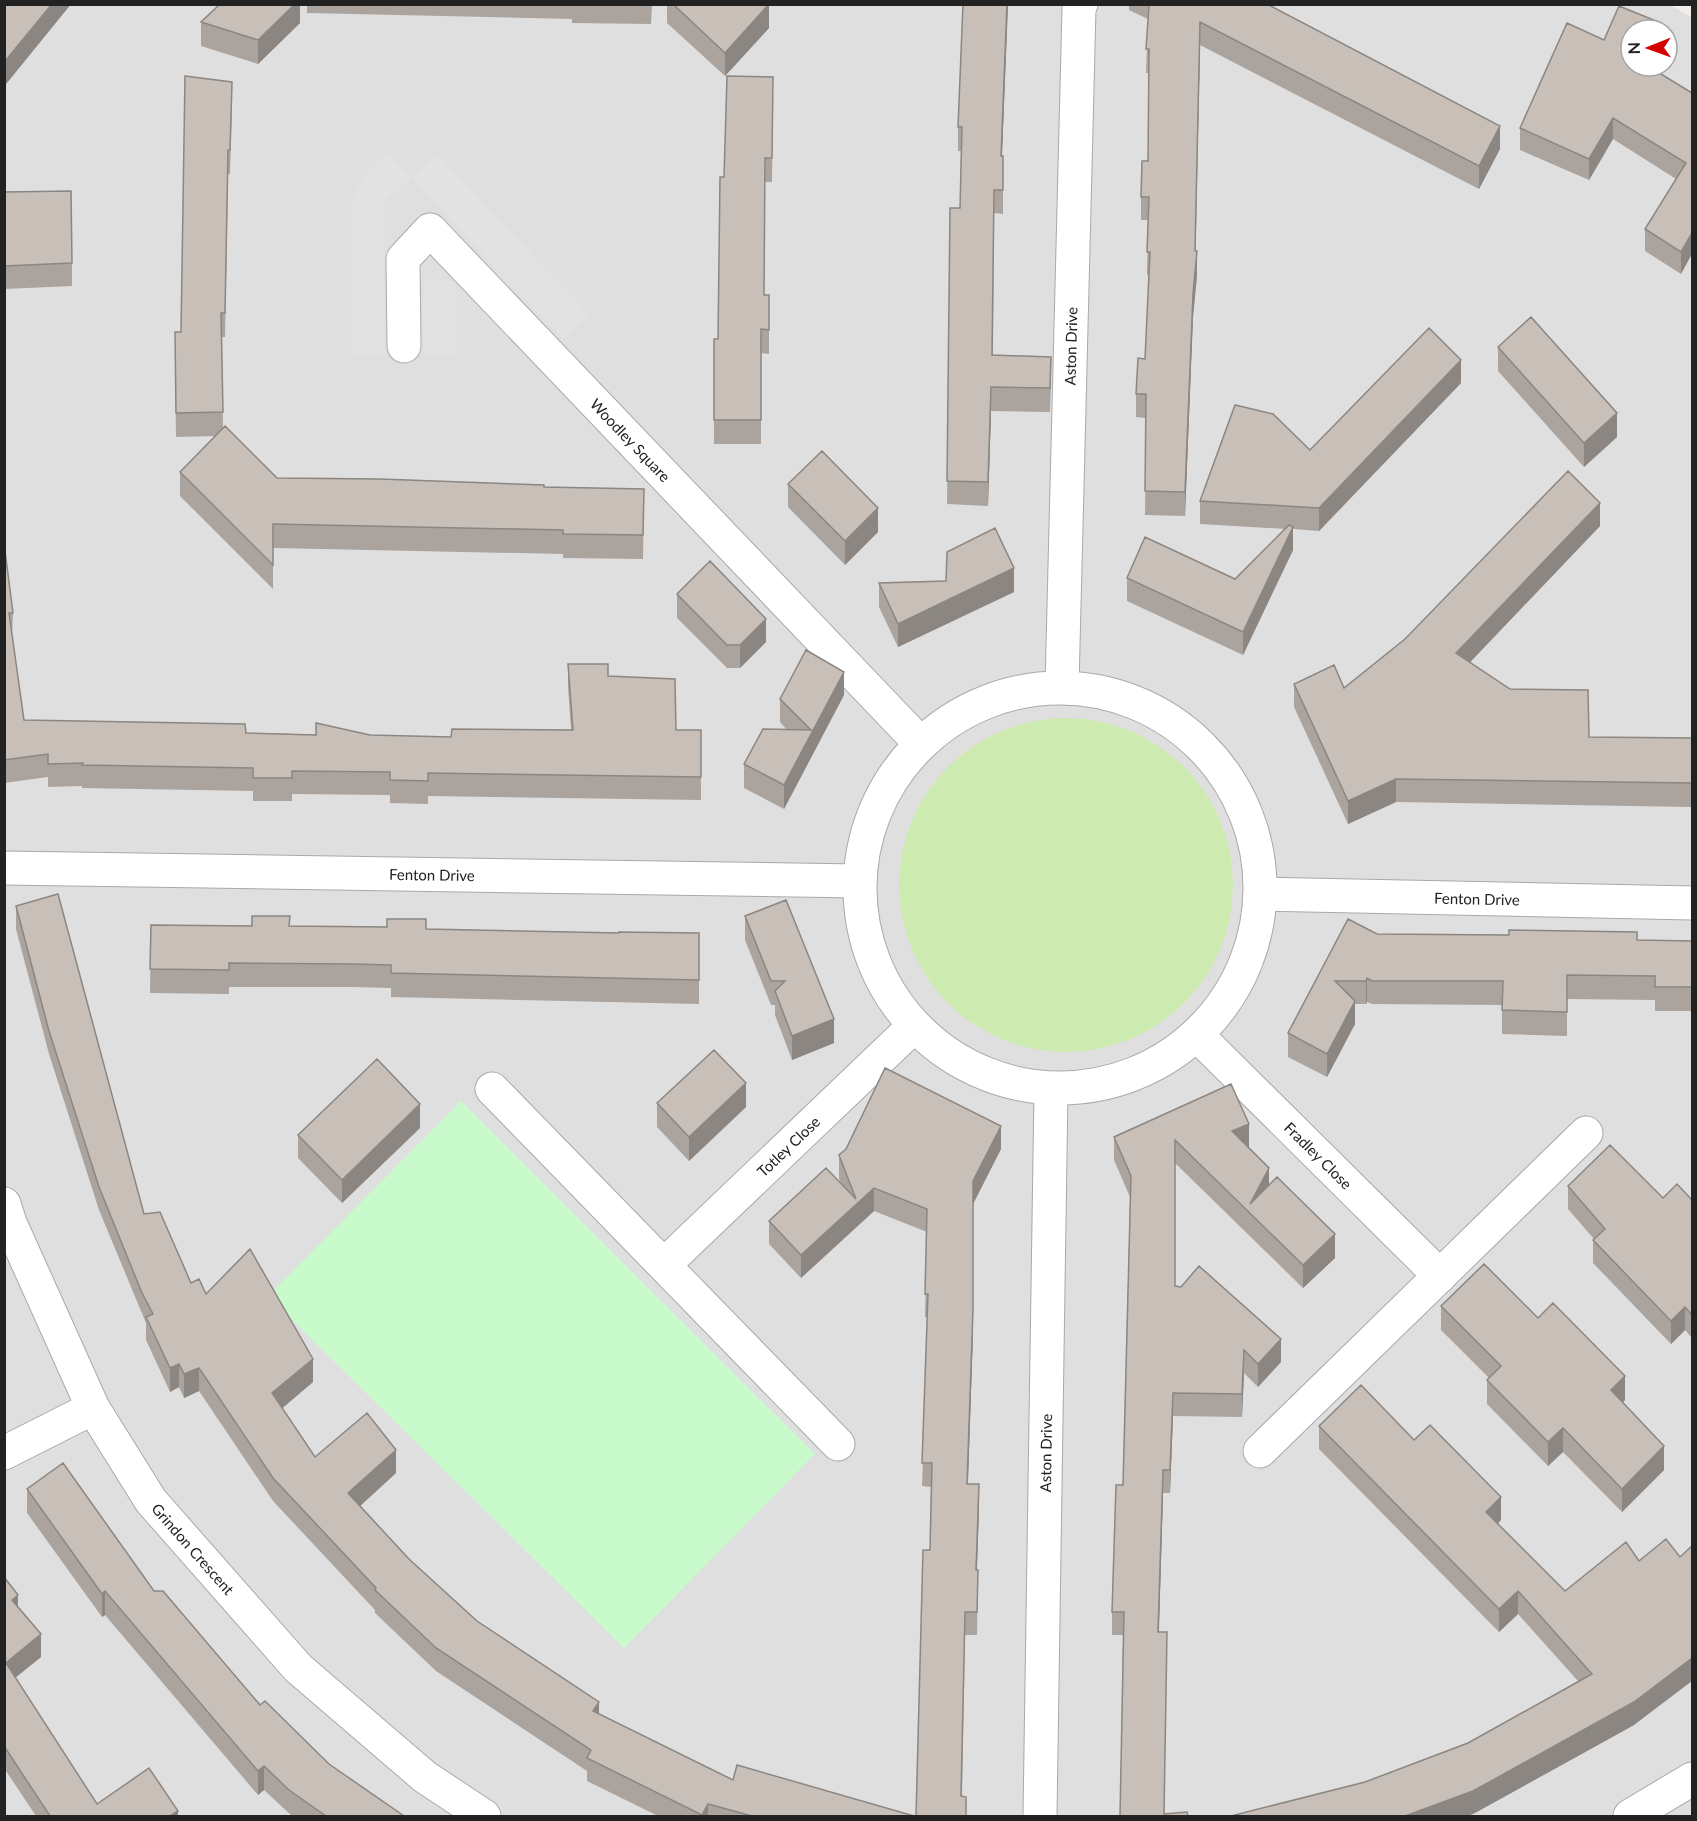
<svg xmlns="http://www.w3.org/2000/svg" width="1697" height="1821" font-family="Lato,sans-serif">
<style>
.residential{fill:#e0dfdf;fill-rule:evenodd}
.grass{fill:#cdebb0}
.park{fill:#c8facc}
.parking{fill:#e2e2e2}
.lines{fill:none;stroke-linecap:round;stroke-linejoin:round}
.street-casing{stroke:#a9a9a9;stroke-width:35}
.street{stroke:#fff;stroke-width:33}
.wall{fill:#aba49e}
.shaded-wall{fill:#8b8681}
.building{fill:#c7bfb8;stroke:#8b8681;stroke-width:1.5}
.labels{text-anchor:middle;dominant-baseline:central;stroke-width:6;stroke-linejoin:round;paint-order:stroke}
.street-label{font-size:15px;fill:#222;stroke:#fff}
</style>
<rect width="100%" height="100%" fill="#f2efe9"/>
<path class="residential" d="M 1668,4 L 1692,17 L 1692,1816 L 5,1816 L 5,5 ZM 1631,30 L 1667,30 L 1667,66 L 1631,66 Z"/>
<path class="grass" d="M899 885a167 167 0 1 1 334 0a167 167 0 1 1-334 0Z"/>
<path class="park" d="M 461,1101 L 815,1454 L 624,1648 L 268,1296 Z"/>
<path class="parking" d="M 386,153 L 412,178 L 437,154 L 589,315 L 563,339 L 412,178 L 383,201 L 385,355 L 351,354 L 352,202 L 364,175 Z
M 424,281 L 456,281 L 455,354 L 423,354 Z"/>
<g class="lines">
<defs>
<g id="street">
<path id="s1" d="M 404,346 L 403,259 L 430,230 L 920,743"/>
<path id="s2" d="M 1062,686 L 1079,8 L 1081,4"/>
<circle cx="1060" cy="888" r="200"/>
<path id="s3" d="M 4,868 L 858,881"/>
<path id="s4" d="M 1261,894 L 1692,903"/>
<path id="s5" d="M 1197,1035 L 1440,1276"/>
<path d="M 492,1089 L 838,1444"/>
<path id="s6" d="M 4,1204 L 10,1223 L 93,1408 L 151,1501 L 298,1668 L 425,1777 L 484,1816"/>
<path id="s7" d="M 664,1265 L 913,1027"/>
<path d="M 1260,1451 L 1586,1133"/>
<path d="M 4,1453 L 93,1408"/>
<path id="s8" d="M 1040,1816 L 1051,1090"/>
<path d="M 1630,1816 L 1692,1779"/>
</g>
</defs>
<use href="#street" class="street-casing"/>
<use href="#street" class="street"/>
</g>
<path class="wall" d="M 4,4 L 71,4 L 6,84 L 4,83 Z
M 300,4 L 300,23 L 258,64 L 201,46 L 201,22 Z
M 307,4 L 652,4 L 651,24 L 572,23 L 572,19 L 307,13 Z
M 667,4 L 769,4 L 769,28 L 725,76 L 667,23 Z
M 1008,4 L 1002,156 L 1003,179 L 1003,214 L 994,213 L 993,355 L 1051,381 L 1050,412 L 991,411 L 988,506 L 947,504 L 950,208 L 960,208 L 961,151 L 958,151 L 958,127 Z
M 1129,4 L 1267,4 L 1500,149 L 1479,189 L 1200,45 L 1195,251 L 1197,275 L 1193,317 L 1185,516 L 1145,515 L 1146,418 L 1136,417 L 1136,394 L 1145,359 L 1149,275 L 1147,275 L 1148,220 L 1141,220 L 1141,197 L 1148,161 L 1149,73 L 1146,73 L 1148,19 L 1129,10 Z
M 1661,30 L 1651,68 L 1692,93 L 1681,274 L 1645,251 L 1645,229 L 1676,179 L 1613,139 L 1589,180 L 1520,150 L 1520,128 L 1604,40 Z
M 773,101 L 772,182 L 765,182 L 764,295 L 769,319 L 769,354 L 761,353 L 761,444 L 714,444 L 714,339 L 718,339 L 724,177 Z
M 232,106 L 230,174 L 228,174 L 225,337 L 222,337 L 223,428 L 277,478 L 544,487 L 644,489 L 643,559 L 563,558 L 563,554 L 273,548 L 273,589 L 180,496 L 180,472 L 216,436 L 176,437 L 175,356 Z
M 4,192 L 72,263 L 72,286 L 4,289 Z
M 1498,347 L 1617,437 L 1584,467 L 1498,371 Z
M 1461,383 L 1319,531 L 1293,529 L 1293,550 L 1243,655 L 1127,601 L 1127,578 L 1235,579 L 1285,529 L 1200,524 L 1200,501 L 1310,450 Z
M 788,484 L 878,532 L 845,565 L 788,507 Z
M 1600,526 L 1470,662 L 1510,689 L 1589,737 L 1692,738 L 1692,807 L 1396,802 L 1348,824 L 1294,707 L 1294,684 L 1344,688 Z
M 4,543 L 13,613 L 12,636 L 24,720 L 246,733 L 451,737 L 571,730 L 568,687 L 568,664 L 608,676 L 676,730 L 701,730 L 701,800 L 428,796 L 428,804 L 390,803 L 390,795 L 292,794 L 292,801 L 253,801 L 253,791 L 82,788 L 82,786 L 48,787 L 48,777 L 4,783 Z
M 879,583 L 1014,592 L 898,647 L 879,607 Z
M 677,594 L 766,642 L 740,668 L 727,668 L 677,618 Z
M 844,695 L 784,809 L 744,788 L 744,764 L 787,730 L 780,722 L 780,699 Z
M 16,906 L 144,1214 L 191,1283 L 206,1294 L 313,1382 L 282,1408 L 315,1457 L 396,1473 L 360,1506 L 409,1559 L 477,1621 L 599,1714 L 733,1780 L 914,1816 L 658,1816 L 587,1781 L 587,1771 L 436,1671 L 375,1613 L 375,1610 L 273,1501 L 199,1391 L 184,1398 L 179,1387 L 170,1392 L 146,1340 L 146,1323 L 99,1210 L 49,1054 L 16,929 Z
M 745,916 L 834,1043 L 792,1060 L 775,1015 L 775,1005 L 771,1005 L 745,940 Z
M 151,925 L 290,926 L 619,933 L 699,933 L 699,1004 L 391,997 L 391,988 L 353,987 L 229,987 L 229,994 L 150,993 Z
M 1377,934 L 1637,940 L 1692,941 L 1692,1011 L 1655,1011 L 1655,1000 L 1567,999 L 1567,1036 L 1502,1034 L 1502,1005 L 1372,1004 L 1367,1002 L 1366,1004 L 1355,1004 L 1355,1024 L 1327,1077 L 1288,1057 L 1288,1033 Z
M 657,1103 L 746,1107 L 689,1161 L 657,1127 Z
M 420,1128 L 342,1203 L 298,1158 L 298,1135 Z
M 1114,1137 L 1249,1147 L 1248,1147 L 1269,1185 L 1335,1258 L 1303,1288 L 1175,1163 L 1175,1286 L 1281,1362 L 1258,1387 L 1244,1373 L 1242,1417 L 1173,1416 L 1170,1493 L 1163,1493 L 1159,1632 L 1164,1814 L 1188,1816 L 1120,1816 L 1123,1635 L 1112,1635 L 1112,1612 L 1123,1485 L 1130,1197 L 1114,1160 Z
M 1001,1149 L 973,1204 L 973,1333 L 968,1484 L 979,1508 L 977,1570 L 978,1570 L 977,1635 L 965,1635 L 962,1796 L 916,1816 L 930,1550 L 931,1487 L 922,1486 L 928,1317 L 925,1317 L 927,1232 L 874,1211 L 801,1278 L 769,1244 L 769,1221 L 841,1183 L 839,1179 L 839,1155 Z
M 1568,1186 L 1663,1198 L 1692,1200 L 1692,1338 L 1685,1330 L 1671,1344 L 1593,1263 L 1593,1240 L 1594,1239 L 1568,1209 Z
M 1441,1306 L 1538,1318 L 1625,1400 L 1622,1402 L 1664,1470 L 1622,1512 L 1563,1452 L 1548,1466 L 1487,1404 L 1487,1380 L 1489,1378 L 1441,1330 Z
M 1319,1426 L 1414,1440 L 1501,1520 L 1497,1524 L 1634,1725 L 1473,1814 L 1365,1782 L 1468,1743 L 1578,1681 L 1518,1614 L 1499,1632 L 1319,1449 Z
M 27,1489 L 154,1591 L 260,1705 L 329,1764 L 404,1816 L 292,1816 L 264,1790 L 258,1795 L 105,1615 L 102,1617 L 27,1513 Z
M 4,1577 L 41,1657 L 15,1678 L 97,1804 L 178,1816 L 36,1816 L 4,1768 Z"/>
<path class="shaded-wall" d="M 52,4 L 71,4 L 6,84 L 6,60 Z
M 295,4 L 300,4 L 300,23 L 258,64 L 258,40 Z
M 769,4 L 769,28 L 725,76 L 725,53 Z
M 1007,4 L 1008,4 L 1001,179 L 1001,156 Z
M 1200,22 L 1200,45 L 1195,275 L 1195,251 Z
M 1613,118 L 1613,139 L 1589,180 L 1589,159 Z
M 1500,126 L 1500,149 L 1479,189 L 1479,166 Z
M 1692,233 L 1692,254 L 1681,274 L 1681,252 Z
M 1197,251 L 1197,275 L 1193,317 L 1185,516 L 1185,492 L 1193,294 Z
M 1461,360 L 1461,383 L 1319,531 L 1319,508 Z
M 991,387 L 991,411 L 988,506 L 988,482 Z
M 1617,413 L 1617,437 L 1584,467 L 1584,443 Z
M 1600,503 L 1600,526 L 1456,677 L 1456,653 Z
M 878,508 L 878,532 L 845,565 L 845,541 Z
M 1293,527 L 1293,550 L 1243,655 L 1243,632 Z
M 1014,568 L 1014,592 L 898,647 L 898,624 Z
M 766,619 L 766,642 L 740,668 L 740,645 Z
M 844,672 L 844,695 L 784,809 L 784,785 Z
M 1396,779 L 1396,802 L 1348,824 L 1348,801 Z
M 1367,978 L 1367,1002 L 1366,1004 L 1366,981 Z
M 1355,1001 L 1355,1024 L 1327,1077 L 1327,1054 Z
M 834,1019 L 834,1043 L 792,1060 L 792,1036 Z
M 746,1083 L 746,1107 L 689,1161 L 689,1137 Z
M 420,1104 L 420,1128 L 342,1203 L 342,1180 Z
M 1249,1124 L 1249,1147 L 1232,1154 L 1232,1131 Z
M 1001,1126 L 1001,1149 L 973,1204 L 973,1333 L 967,1507 L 973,1181 Z
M 1269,1168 L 1269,1191 L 1250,1204 Z
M 874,1188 L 874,1211 L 801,1278 L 801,1255 Z
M 1335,1234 L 1335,1258 L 1303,1288 L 1303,1265 Z
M 1685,1307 L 1685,1330 L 1671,1344 L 1671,1321 Z
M 1281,1339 L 1281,1362 L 1258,1387 L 1258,1364 Z
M 1244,1350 L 1244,1373 L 1242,1417 L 1242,1394 Z
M 313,1359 L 313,1382 L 272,1417 L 272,1393 Z
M 179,1364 L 179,1387 L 170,1392 L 170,1368 Z
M 199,1368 L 199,1391 L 184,1398 L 184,1374 Z
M 1625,1376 L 1625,1400 L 1611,1414 L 1611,1390 Z
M 1173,1393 L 1173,1416 L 1170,1493 L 1170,1470 Z
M 1563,1428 L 1563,1452 L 1548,1466 L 1548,1442 Z
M 1664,1446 L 1664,1470 L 1622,1512 L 1622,1489 Z
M 396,1450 L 396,1473 L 348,1517 L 348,1493 Z
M 1163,1470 L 1163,1493 L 1158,1655 L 1158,1632 Z
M 979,1484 L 979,1508 L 976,1593 L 976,1570 Z
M 1501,1497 L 1501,1520 L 1486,1535 L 1486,1512 Z
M 105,1591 L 105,1615 L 102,1617 L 102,1594 Z
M 1518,1591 L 1518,1614 L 1499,1632 L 1499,1609 Z
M 18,1595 L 18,1618 L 12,1600 Z
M 41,1634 L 41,1657 L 6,1685 L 6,1663 Z
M 1692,1658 L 1692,1681 L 1634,1725 L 1473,1814 L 1467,1816 L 1405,1816 Z
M 599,1702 L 599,1725 L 593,1711 Z
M 264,1766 L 264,1790 L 258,1795 L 258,1771 Z
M 708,1804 L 708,1816 L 702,1816 L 702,1815 Z
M 178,1811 L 178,1816 L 170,1816 Z"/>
<path class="building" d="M 4,4 L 52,4 L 6,60 L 4,59 Z
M 220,4 L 295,4 L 258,40 L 201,22 Z
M 673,4 L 769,4 L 725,53 Z
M 963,4 L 1007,4 L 1001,156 L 1003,156 L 1003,190 L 994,190 L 992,355 L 1051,357 L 1050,388 L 991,387 L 988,482 L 947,481 L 950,208 L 960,208 L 962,127 L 958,127 Z
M 1150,4 L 1267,4 L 1500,126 L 1479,166 L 1200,22 L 1195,251 L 1197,251 L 1193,294 L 1185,492 L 1145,491 L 1146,394 L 1136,394 L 1138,358 L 1145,359 L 1150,252 L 1147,252 L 1149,197 L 1141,197 L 1142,161 L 1148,161 L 1149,49 L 1146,49 L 1149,6 Z
M 1619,6 L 1661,23 L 1658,30 L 1631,30 L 1631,66 L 1648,66 L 1692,93 L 1692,233 L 1681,252 L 1645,229 L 1686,163 L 1613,118 L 1589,159 L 1520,128 L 1567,23 L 1604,40 Z
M 185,76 L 232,82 L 230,150 L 228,150 L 225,313 L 221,313 L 223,412 L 176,413 L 175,332 L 181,332 Z
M 727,76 L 773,77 L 772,158 L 765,158 L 764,295 L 769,295 L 769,330 L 761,329 L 761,420 L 714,420 L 714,339 L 718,339 L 720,177 L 724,177 Z
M 71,191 L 72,263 L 4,266 L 4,192 Z
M 1531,317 L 1617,413 L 1584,443 L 1498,347 Z
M 1429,328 L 1461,360 L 1319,508 L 1200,501 L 1235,405 L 1273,414 L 1310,450 Z
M 225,426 L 277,478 L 380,479 L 544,485 L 544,487 L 644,489 L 643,535 L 563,534 L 563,530 L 273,524 L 273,565 L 180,472 Z
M 822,451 L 878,508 L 845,541 L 788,484 Z
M 1568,471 L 1600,503 L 1456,653 L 1510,689 L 1588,690 L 1589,737 L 1692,738 L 1692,783 L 1396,779 L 1348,801 L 1294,684 L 1334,665 L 1344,688 L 1405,639 Z
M 1289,525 L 1293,527 L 1243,632 L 1127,578 L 1145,537 L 1235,579 Z
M 995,528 L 1014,568 L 898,624 L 879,583 L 946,581 L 947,552 Z
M 4,543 L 13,613 L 9,613 L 24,720 L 245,724 L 246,733 L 316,735 L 316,723 L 370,735 L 451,737 L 452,729 L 573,730 L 568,664 L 608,664 L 608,676 L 675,679 L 676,730 L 701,730 L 701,777 L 428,773 L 428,781 L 390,780 L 390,772 L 292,771 L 292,778 L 253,778 L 253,768 L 82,765 L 83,763 L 48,764 L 48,754 L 4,760 Z
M 710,561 L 766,619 L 740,645 L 727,645 L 677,594 Z
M 806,650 L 844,672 L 784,785 L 744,764 L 763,729 L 811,730 L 780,699 Z
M 58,894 L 144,1214 L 160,1212 L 191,1283 L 199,1279 L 206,1294 L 250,1249 L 313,1359 L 272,1393 L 315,1457 L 367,1413 L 396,1450 L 348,1493 L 409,1559 L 477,1621 L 599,1702 L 593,1711 L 733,1780 L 737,1765 L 914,1816 L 752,1816 L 708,1804 L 702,1815 L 587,1758 L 591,1750 L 436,1648 L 375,1590 L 376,1588 L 273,1478 L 199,1368 L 184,1374 L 179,1364 L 170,1368 L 146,1317 L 153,1314 L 142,1293 L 99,1187 L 49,1031 L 16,906 Z
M 786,900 L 834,1019 L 792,1036 L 775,991 L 785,981 L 771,981 L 745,916 Z
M 252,916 L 290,916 L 289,926 L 387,927 L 387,919 L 426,919 L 426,929 L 619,933 L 619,932 L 699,933 L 699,980 L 391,973 L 391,965 L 353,964 L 229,963 L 229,970 L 150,969 L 151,925 L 252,926 Z
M 1348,919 L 1377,934 L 1509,935 L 1509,930 L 1637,932 L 1637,940 L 1692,941 L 1692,987 L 1655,987 L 1655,976 L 1567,975 L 1567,1012 L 1502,1010 L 1503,981 L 1372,981 L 1367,978 L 1366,981 L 1335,981 L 1355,1001 L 1327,1054 L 1288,1033 Z
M 714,1050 L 746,1083 L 689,1137 L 657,1103 Z
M 377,1059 L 420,1104 L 342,1180 L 298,1135 Z
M 885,1068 L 1001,1126 L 973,1181 L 973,1309 L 967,1484 L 979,1484 L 976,1570 L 978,1570 L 977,1612 L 965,1612 L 961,1796 L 966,1797 L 966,1816 L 916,1816 L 923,1550 L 930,1550 L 932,1463 L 922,1463 L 928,1294 L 925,1294 L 927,1209 L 874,1188 L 801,1255 L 769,1221 L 826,1168 L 856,1199 L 839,1155 L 846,1149 Z
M 1231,1084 L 1249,1124 L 1232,1131 L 1269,1168 L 1250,1204 L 1277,1177 L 1335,1234 L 1303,1265 L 1175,1140 L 1175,1286 L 1181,1287 L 1199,1266 L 1281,1339 L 1258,1364 L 1244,1350 L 1242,1394 L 1173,1393 L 1170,1470 L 1163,1470 L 1158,1632 L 1167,1632 L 1164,1814 L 1187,1812 L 1188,1816 L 1120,1816 L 1124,1612 L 1112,1612 L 1116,1485 L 1123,1485 L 1131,1176 L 1114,1137 Z
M 1610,1145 L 1663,1198 L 1677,1184 L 1692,1200 L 1692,1315 L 1685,1307 L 1671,1321 L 1593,1240 L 1605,1229 L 1568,1186 Z
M 1484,1264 L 1538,1318 L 1553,1303 L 1625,1376 L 1611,1390 L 1664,1446 L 1622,1489 L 1563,1428 L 1548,1442 L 1487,1380 L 1501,1366 L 1441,1306 Z
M 1361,1385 L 1414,1440 L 1430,1425 L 1501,1497 L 1486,1512 L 1565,1591 L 1626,1542 L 1639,1561 L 1666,1539 L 1680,1557 L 1692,1546 L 1692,1658 L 1634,1702 L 1473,1791 L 1405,1816 L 1231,1816 L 1365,1782 L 1468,1743 L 1592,1674 L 1518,1591 L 1499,1609 L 1319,1426 Z
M 63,1463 L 154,1591 L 163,1591 L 260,1705 L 265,1701 L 329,1764 L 404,1816 L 326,1816 L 289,1790 L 264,1766 L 258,1771 L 105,1591 L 102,1594 L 27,1489 Z
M 4,1577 L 18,1595 L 12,1600 L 41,1634 L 6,1663 L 97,1804 L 149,1768 L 178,1811 L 170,1816 L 50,1816 L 4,1746 Z"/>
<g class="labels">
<g class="street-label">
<text stroke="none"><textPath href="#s2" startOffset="340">Aston Drive</textPath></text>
<text stroke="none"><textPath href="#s1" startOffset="417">Woodley Square</textPath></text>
<text stroke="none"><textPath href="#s3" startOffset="428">Fenton Drive</textPath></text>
<text stroke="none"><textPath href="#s4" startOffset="216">Fenton Drive</textPath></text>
<text stroke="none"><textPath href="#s7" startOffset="172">Totley Close</textPath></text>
<text stroke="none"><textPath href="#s5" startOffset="171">Fradley Close</textPath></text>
<text stroke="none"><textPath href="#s8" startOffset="363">Aston Drive</textPath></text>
<text stroke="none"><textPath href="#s6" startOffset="396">Grindon Crescent</textPath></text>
</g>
</g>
<rect width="1697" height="1821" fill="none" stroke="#222222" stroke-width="12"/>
<g transform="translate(1649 48) rotate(269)"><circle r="28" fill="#ffffff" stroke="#a7a7a7" stroke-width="1.5"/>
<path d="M0-4.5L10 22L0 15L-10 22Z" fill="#d40000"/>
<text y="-9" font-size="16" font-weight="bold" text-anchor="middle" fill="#222222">N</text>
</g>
</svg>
